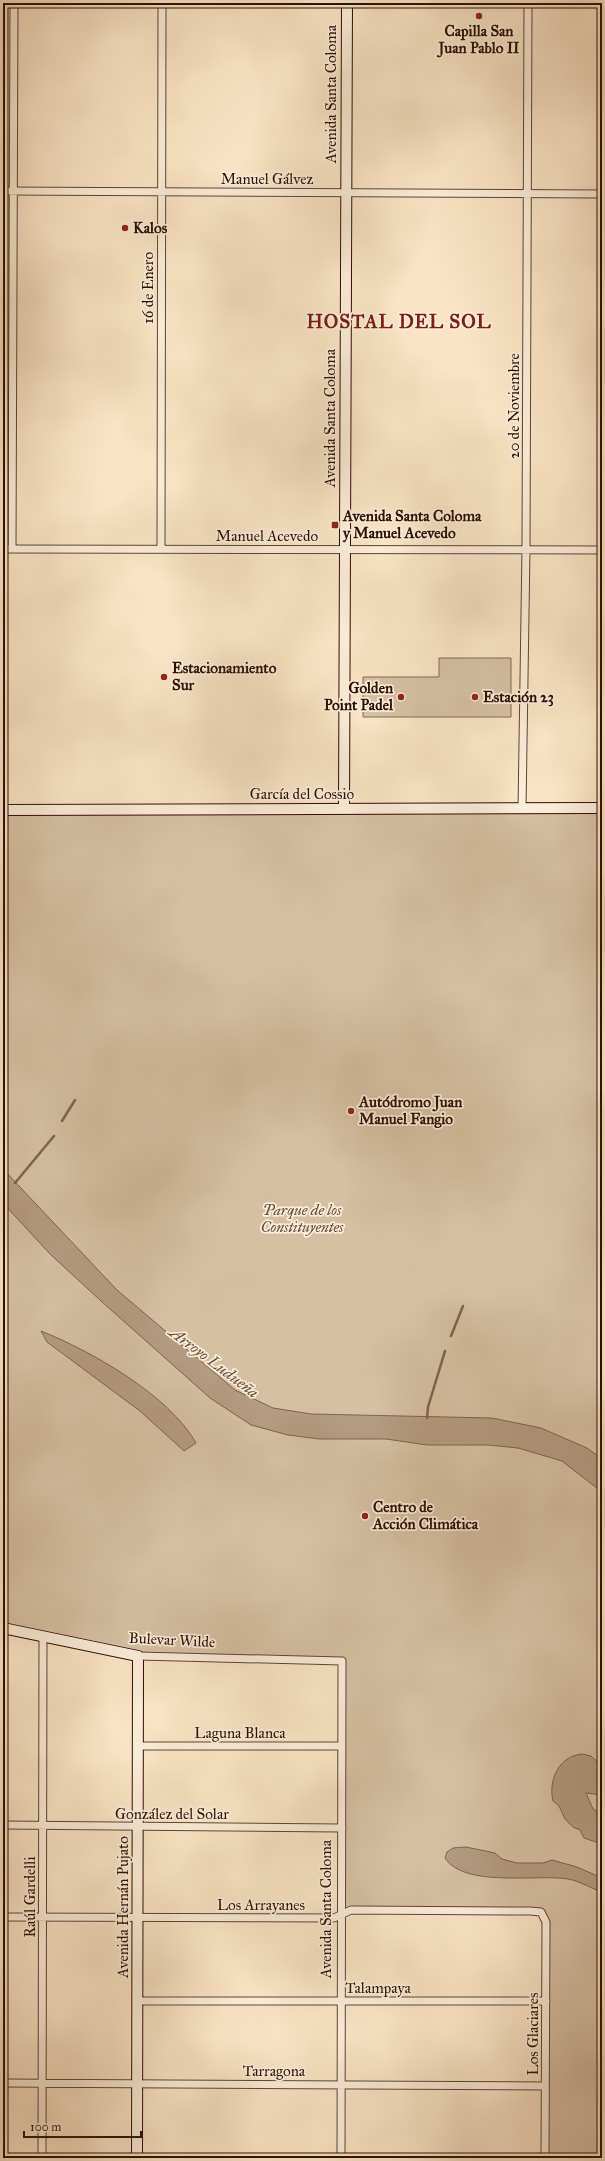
<svg xmlns="http://www.w3.org/2000/svg" width="605" height="2161" font-family="'IM FELL Great Primer',serif">
<style>
.green{fill:#d6c0a4;stroke:#826752}
.water{fill:#b49b82;stroke:#7e634e}
.lines{fill:none;stroke-linecap:round;stroke-linejoin:round}
.stream{stroke:#7e634e;stroke-width:2.5}
.street-casing{stroke:#604431;stroke-width:9}
.secondary-casing{stroke:#2d0e00;stroke-width:12}
.street{stroke:#fbedd9;stroke-width:7}
.secondary{stroke:#fbedd9;stroke-width:10}
.poi-dot{fill:#8f2418;stroke:#fbedd9;stroke-width:1.5}
.labels{text-anchor:middle;dominant-baseline:central;stroke-width:3.5;stroke-linejoin:round;paint-order:stroke}
.poi-label{font-size:15px;font-weight:bold;fill:#2d0e00;stroke:#fbedd9;text-anchor:start}
.street-label{font-size:15px;fill:#2d0e00;stroke:#fbedd9}
.park-label{font-size:15px;font-style:italic;fill:#684c39;stroke:#fbedd9}
.water-label{font-size:16px;font-style:italic;fill:#6a4d3a;stroke:#fbedd9}
.district-label{font-size:19px;font-weight:bold;letter-spacing:1px;fill:#7a1f14;stroke:#fbedd9}
</style>
<rect width="100%" height="100%" fill="#f9e4c5"/>
<filter id="stains"><feTurbulence type="fractalNoise" baseFrequency=".005" numOctaves="4"/><feColorMatrix values="0 0 0 0 .2 0 0 0 0 .09 0 0 0 0 .02 0 0 0 .5 -.17"/></filter>
<radialGradient id="worn" r=".72"><stop offset=".6" stop-color="#630" stop-opacity="0"/><stop offset="1" stop-color="#630" stop-opacity=".3"/></radialGradient>
<path class="green" d="M 439,658 L 511,658 L 511,717 L 363,717 L 363,677 L 439,677 Z
M 602,808 L 602,2158 L 545,2158 L 546,1922 L 541,1912 L 351,1910 L 342,1915 L 342,1661 L 138,1656 L 3,1628 L 3,810 Z"/>
<path class="water" d="M 3,1169 L 117,1290 L 235,1390 L 273,1408 L 311,1414 L 492,1418 L 541,1428 L 587,1448 L 602,1459 L 602,1492 L 562,1461 L 518,1448 L 488,1445 L 427,1445 L 386,1439 L 319,1439 L 288,1435 L 251,1425 L 210,1398 L 101,1301 L 50,1254 L 3,1203 Z
M 41,1331 C 91,1351 169,1395 196,1443 L 184,1451 L 140,1411 L 47,1342 Z
M 582,1754 L 591,1756 L 602,1766 L 602,1795 L 586,1793 L 593,1809 L 602,1814 L 602,1844 L 584,1838 L 580,1830 L 573,1827 L 565,1819 L 559,1806 L 553,1801 C 548,1780 559,1756 582,1754 Z
M 466,1847 L 495,1853 L 502,1859 L 517,1863 L 543,1863 L 552,1860 L 577,1867 L 602,1878 L 602,1892 C 590,1888 580,1881 568,1879 C 537,1874 464,1888 445,1858 L 447,1852 L 453,1848 Z"/>
<g class="lines">
<path class="stream" d="M 62,1121 L 75,1100
M 15,1183 L 54,1136
M 451,1336 L 463,1306
M 427,1418 L 428,1407 L 445,1351"/>
<defs>
<path id="street" d="M 3,191 L 602,194
M 3,549 L 602,550
M 12,549 L 14,3
M 161,549 L 162,3
M 522,809 L 526,549 L 528,3
M 138,1656 L 342,1661 L 341,2158
M 138,1746 L 342,1746
M 3,1825 L 342,1828
M 3,1917 L 334,1918 L 351,1910 L 530,1911 L 541,1912 L 546,1922 L 545,2158
M 138,2001 L 546,2001
M 3,2083 L 545,2086
M 42,2158 L 43,1636"/>
<path id="secondary" d="M 344,809 L 347,3
M 3,810 L 602,808
M 3,1628 L 138,1656 L 137,2158"/>
</defs>
<use href="#street" class="street-casing"/>
<use href="#secondary" class="secondary-casing"/>
<use href="#street" class="street"/>
<use href="#secondary" class="secondary"/>
</g>
<g class="poi-dot">
<circle cx="479" cy="16" r="4"/>
<circle cx="125" cy="228" r="4"/>
<rect x="331" y="521" width="8" height="8" rx="2"/>
<circle cx="164" cy="677" r="4"/>
<circle cx="401" cy="697" r="4"/>
<circle cx="475" cy="697" r="4"/>
<circle cx="351" cy="1111" r="4"/>
<circle cx="365" cy="1516" r="4"/>
</g>
<g class="labels">
<g class="poi-label">
<text x="479" y="31" text-anchor="middle">Capilla San<tspan x="479" dy="17">Juan Pablo II</tspan></text>
<text x="133" y="228">Kalos</text>
<text x="343" y="516">Avenida Santa Coloma<tspan x="343" dy="17">y Manuel Acevedo</tspan></text>
<text x="172" y="668">Estacionamiento<tspan x="172" dy="17">Sur</tspan></text>
<text x="393" y="688" text-anchor="end">Golden<tspan x="393" dy="17">Point Padel</tspan></text>
<text x="483" y="697">Estación 23</text>
<text x="359" y="1102">Autódromo Juan<tspan x="359" dy="17">Manuel Fangio</tspan></text>
<text x="373" y="1507">Centro de<tspan x="373" dy="17">Acción Climática</tspan></text>
</g>
<g class="street-label">
<text transform="translate(331 94) rotate(-90)">Avenida Santa Coloma</text>
<text x="267" y="179">Manuel Gálvez</text>
<text transform="translate(148 288) rotate(-90)">16 de Enero</text>
<text transform="translate(514 406) rotate(-90)">20 de Noviembre</text>
<text transform="translate(330 418) rotate(-90)">Avenida Santa Coloma</text>
<text x="267" y="536">Manuel Acevedo</text>
<text x="302" y="794">García del Cossio</text>
<text transform="translate(172 1640) rotate(3)">Bulevar Wilde</text>
<text x="240" y="1733">Laguna Blanca</text>
<text x="172" y="1814">González del Solar</text>
<text transform="translate(30 1897) rotate(-90)">Raúl Gardelli</text>
<text x="261" y="1905">Los Arrayanes</text>
<text transform="translate(123 1907) rotate(-90)">Avenida Hernán Pujato</text>
<text transform="translate(326 1909) rotate(-90)">Avenida Santa Coloma</text>
<text x="378" y="1988">Talampaya</text>
<text transform="translate(533 2034) rotate(-90)">Los Glaciares</text>
<text x="274" y="2071">Tarragona</text>
</g>
<g class="park-label">
<text x="302" y="1210">Parque de los<tspan x="302" dy="17">Constituyentes</tspan></text>
</g>
<g class="water-label">
<text transform="translate(214 1362) rotate(37)">Arroyo Ludueña</text>
</g>
<g class="district-label">
<text x="399" y="321">HOSTAL DEL SOL</text>
</g>
</g>
<rect width="605" height="2161" fill="none" stroke="#f9e4c5" stroke-width="16"/>
<rect x="4" y="4" width="597" height="2153" fill="none" stroke="#2d0e00" stroke-width="2"/>
<rect x="8" y="8" width="589" height="2145" fill="none" stroke="#2d0e00"/>
<path d="M24 2131v6h117v-6" fill="none" stroke="#2d0e00" stroke-width="2"/>
<text x="30" y="2131" font-size="12" fill="#2d0e00" stroke="#fbedd9" stroke-width="3" paint-order="stroke">100 m</text>
<rect width="100%" height="100%" filter="url(#stains)"/>
<rect width="100%" height="100%" fill="url(#worn)"/>
</svg>
